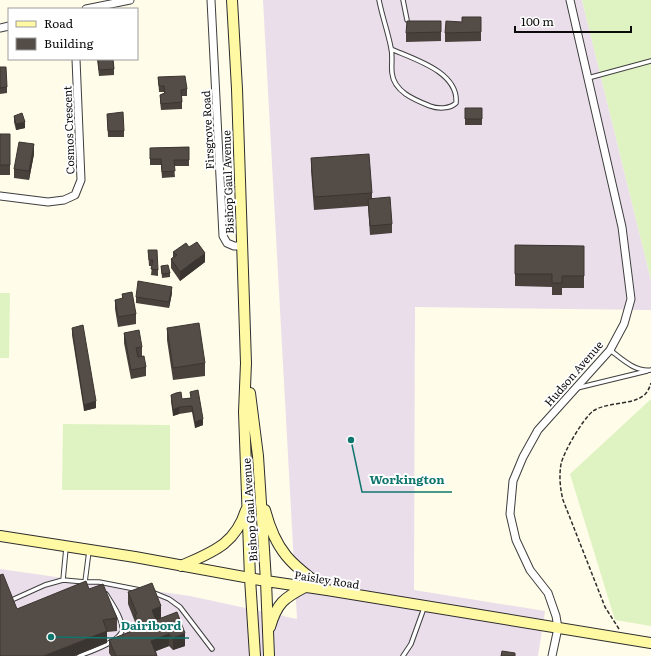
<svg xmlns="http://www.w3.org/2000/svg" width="651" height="656" font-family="Literata,serif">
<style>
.industrial{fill:#eadeeb}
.pitch{fill:#dff2c2}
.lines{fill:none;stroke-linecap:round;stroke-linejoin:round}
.service-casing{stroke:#3e3e3e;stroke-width:5.5}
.minor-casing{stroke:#3e3e3e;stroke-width:9}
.secondary-casing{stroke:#2d2d2d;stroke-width:12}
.path{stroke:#2d2d2d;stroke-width:1.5;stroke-dasharray:4 2;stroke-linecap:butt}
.service{stroke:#fff;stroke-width:3.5}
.minor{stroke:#fff;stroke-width:7}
.secondary{stroke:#fff9a4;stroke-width:10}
.wall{fill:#48413c}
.shaded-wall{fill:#3b3531}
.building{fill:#544c46;stroke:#3b3531}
.labels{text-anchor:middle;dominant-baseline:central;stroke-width:4;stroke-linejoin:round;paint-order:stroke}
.street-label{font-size:11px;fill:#0b0b0b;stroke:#fff}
.leader{fill:none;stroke:#0f766e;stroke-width:1.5}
.callout-dot{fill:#0f766e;stroke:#fff;stroke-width:1.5}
.callout-label{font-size:12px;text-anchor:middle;font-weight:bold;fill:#0f766e;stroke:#fff;stroke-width:4;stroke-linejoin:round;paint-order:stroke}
</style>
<rect width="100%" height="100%" fill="#fffce9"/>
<path class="industrial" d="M 263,0 L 582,0 L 651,280 L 651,310 L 415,307 L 414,590 L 545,611 L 538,656 L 0,656 L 0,569 L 190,596 L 297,619 Z"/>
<path class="pitch" d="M 582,0 L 651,0 L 651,280 Z
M 0,293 L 10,293 L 9,358 L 0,358 Z
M 651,399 L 651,626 L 615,620 L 570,474 Z
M 63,424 L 170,425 L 170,490 L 62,490 Z"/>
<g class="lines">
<defs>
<path id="service" d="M 379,0 C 382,16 388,32 391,48 C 393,56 391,65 392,73 C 394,92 415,100 430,106 C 438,109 450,109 456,103 C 459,72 414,59 391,49
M 403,0 L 407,20
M 588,78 L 651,61
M 610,350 C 622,359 635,372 651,370
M 577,388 L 647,371
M 89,551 L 85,582 L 99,582 L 140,590
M 63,580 L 66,548
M 152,592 L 169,599 L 180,607 L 212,649
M 14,599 L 45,585 L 63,580 L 85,582
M 79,656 C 89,652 119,642 122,631 C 124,620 111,602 106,594
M 403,656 L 411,644 L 424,608"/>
<path id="minor" d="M 211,0 L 223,236 L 227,243 L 234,246 L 241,246
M 86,9 L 130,0
M 0,28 L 9,26
M 0,196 L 48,202 L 64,200 L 75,195 L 81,180 L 76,59
M 552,656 L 558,628 L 556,616 L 548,593 L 530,570 L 516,540 L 510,514 L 513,481 L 523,457 L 538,430 L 610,350 L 624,324 L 631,299 L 622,227 L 570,0"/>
<path id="secondary" d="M 232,0 L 237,89 L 246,363 L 244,412 L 250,578 L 255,656
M 250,393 L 258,456 L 266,581 L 269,656
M 265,510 C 276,552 291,564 325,589
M 0,536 L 135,557 L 266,581 L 327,590 L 651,643
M 181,566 C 212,552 235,545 246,510
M 270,627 C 277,603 284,598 305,587"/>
</defs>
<use href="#service" class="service-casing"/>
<use href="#minor" class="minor-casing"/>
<use href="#secondary" class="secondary-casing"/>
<path class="path" d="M 619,629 L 605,607 L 563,500 C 560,488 559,476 561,464 C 564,451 583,419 593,411 C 608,401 637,406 647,392 C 649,389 650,386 651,383"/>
<use href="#service" class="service"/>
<use href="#minor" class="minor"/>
<use href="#secondary" class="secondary"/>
</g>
<path class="wall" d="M 481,17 L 481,41 L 445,42 L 445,33 L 462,22 Z
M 441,21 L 441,41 L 406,42 L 406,33 Z
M 97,59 L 113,59 L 114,69 L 114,75 L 99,76 Z
M 0,67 L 7,87 L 7,93 L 0,94 Z
M 158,77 L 187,89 L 187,96 L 182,96 L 182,109 L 161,110 L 160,101 L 160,95 L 164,93 L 164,92 L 159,92 Z
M 465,108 L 482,108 L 482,125 L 465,125 Z
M 107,114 L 124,131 L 124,137 L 108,137 Z
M 14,116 L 25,128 L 16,130 L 14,122 Z
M 0,134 L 10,134 L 10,175 L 0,175 Z
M 189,147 L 189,166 L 174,166 L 175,177 L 162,178 L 161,165 L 150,165 L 150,148 Z
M 34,154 L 29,180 L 14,178 L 14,169 Z
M 311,158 L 372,193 L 372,198 L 392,224 L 392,233 L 370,235 L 368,206 L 314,210 L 311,170 Z
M 515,245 L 584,246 L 584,288 L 562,288 L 562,295 L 552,295 L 552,287 L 515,286 Z
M 148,250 L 158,270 L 158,276 L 151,275 L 152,266 L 149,266 Z
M 173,252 L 205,262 L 180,281 L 171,268 L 171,259 L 173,257 Z
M 161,266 L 170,273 L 170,277 L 162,278 Z
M 172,293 L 169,308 L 136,303 L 136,297 Z
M 122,294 L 136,314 L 136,324 L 118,327 L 115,309 L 115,300 L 122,299 Z
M 72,328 L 96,408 L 84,411 L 72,335 Z
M 167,328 L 205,363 L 205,376 L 173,380 L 167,340 Z
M 124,333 L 142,347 L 142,356 L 146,367 L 146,376 L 131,379 L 124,343 Z
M 171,395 L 182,399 L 191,398 L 203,425 L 195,428 L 192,412 L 179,414 L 173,416 L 171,401 Z
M 89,589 L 117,618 L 117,631 L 107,632 L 107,643 L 17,609 Z
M 128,592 L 161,618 L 185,646 L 173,650 L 169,646 L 156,651 L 157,656 L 111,656 L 109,653 L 109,640 L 136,629 L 135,627 L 135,622 L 128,604 Z"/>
<path class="shaded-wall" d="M 25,122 L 25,128 L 16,130 L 16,124 Z
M 34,144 L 34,154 L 29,180 L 29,171 Z
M 205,253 L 205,262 L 180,281 L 180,272 Z
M 172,287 L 172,293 L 169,308 L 169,302 Z
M 96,401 L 96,408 L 84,411 L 84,405 Z
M 179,407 L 179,414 L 173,416 L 173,410 Z
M 203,419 L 203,425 L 195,428 L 195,422 Z
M 161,606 L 161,618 L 152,622 L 152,610 Z
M 107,631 L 107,643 L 75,656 L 43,656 Z
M 185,633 L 185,646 L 173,650 L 173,638 Z
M 169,634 L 169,646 L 151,653 L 151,641 Z"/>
<path class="building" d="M 462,17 L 481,17 L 481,32 L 445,33 L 446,21 L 462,22 Z
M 407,21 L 441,21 L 441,32 L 406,33 Z
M 98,59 L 113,59 L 114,69 L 99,70 Z
M 0,67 L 6,67 L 7,87 L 0,88 Z
M 185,76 L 187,89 L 181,90 L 182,102 L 161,104 L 160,95 L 165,93 L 164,86 L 159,86 L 158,77 Z
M 465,108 L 482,108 L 482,119 L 465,119 Z
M 123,112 L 124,131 L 108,131 L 107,114 Z
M 22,113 L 25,122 L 16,124 L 14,116 Z
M 0,134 L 10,134 L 10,165 L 0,165 Z
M 19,142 L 34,144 L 29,171 L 14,169 Z
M 189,147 L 189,160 L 174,160 L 175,171 L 162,172 L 161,159 L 150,159 L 150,148 Z
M 369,154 L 372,193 L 314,197 L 311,158 Z
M 390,197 L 392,224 L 370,226 L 368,199 Z
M 197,242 L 205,253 L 180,272 L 171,259 L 177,255 L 173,252 L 186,243 L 189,247 Z
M 515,245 L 584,246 L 584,276 L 562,276 L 562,283 L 552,283 L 552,274 L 515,274 Z
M 148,250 L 157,250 L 158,270 L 151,269 L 153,260 L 149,260 Z
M 168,265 L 170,273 L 162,274 L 161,266 Z
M 138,281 L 172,287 L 169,302 L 136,297 Z
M 132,292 L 136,314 L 118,317 L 115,300 L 123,298 L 122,294 Z
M 199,323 L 205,363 L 173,368 L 167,328 Z
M 83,325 L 96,401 L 84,405 L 72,328 Z
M 139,330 L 142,347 L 136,348 L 138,357 L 144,356 L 146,367 L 131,370 L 124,333 Z
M 198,390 L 203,419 L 195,422 L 192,406 L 179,407 L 173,410 L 171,395 L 176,393 L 181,392 L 182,399 L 191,398 L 190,392 Z
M 3,574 L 17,609 L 86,581 L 89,589 L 103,584 L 117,618 L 103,620 L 107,631 L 43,656 L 0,656 L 0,575 Z
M 152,583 L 161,606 L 152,610 L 156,620 L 177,612 L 185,633 L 173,638 L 169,634 L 151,641 L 157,656 L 116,656 L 109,640 L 140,628 L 135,615 L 137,614 L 128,592 Z
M 502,651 L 515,653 L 515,656 L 501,656 Z"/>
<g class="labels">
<g class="street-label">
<text transform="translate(68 130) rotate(-92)">Cosmos Crescent</text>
<text transform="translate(207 130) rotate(-93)">Firsgrove Road</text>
<text transform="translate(227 182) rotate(-92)">Bishop Gaul Avenue</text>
<text transform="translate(573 373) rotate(-49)">Hudson Avenue</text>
<text transform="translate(249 510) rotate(-94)">Bishop Gaul Avenue</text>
<text transform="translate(327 579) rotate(9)">Paisley Road</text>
</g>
</g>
<path class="leader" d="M351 440L362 492H452M51 637L113 638H189"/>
<g class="callout-dot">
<circle cx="351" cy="440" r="4"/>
<circle cx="51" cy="637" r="4"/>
</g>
<g class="callout-label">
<text x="407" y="484">Workington</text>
<text x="151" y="630">Dairibord</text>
</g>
<rect x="8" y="8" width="130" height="52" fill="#ffffff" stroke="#9d9d9d"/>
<rect x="16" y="21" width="20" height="6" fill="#fff9a4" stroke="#9d9d9d"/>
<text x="44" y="28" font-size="12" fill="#0b0b0b">Road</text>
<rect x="16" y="38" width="20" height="12" fill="#544c46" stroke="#9d9d9d"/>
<text x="44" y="48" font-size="12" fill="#0b0b0b">Building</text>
<path d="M515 26v6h116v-6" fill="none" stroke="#0b0b0b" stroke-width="2"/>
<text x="521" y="26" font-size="12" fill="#0b0b0b" stroke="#ffffff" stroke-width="3" paint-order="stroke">100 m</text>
</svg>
